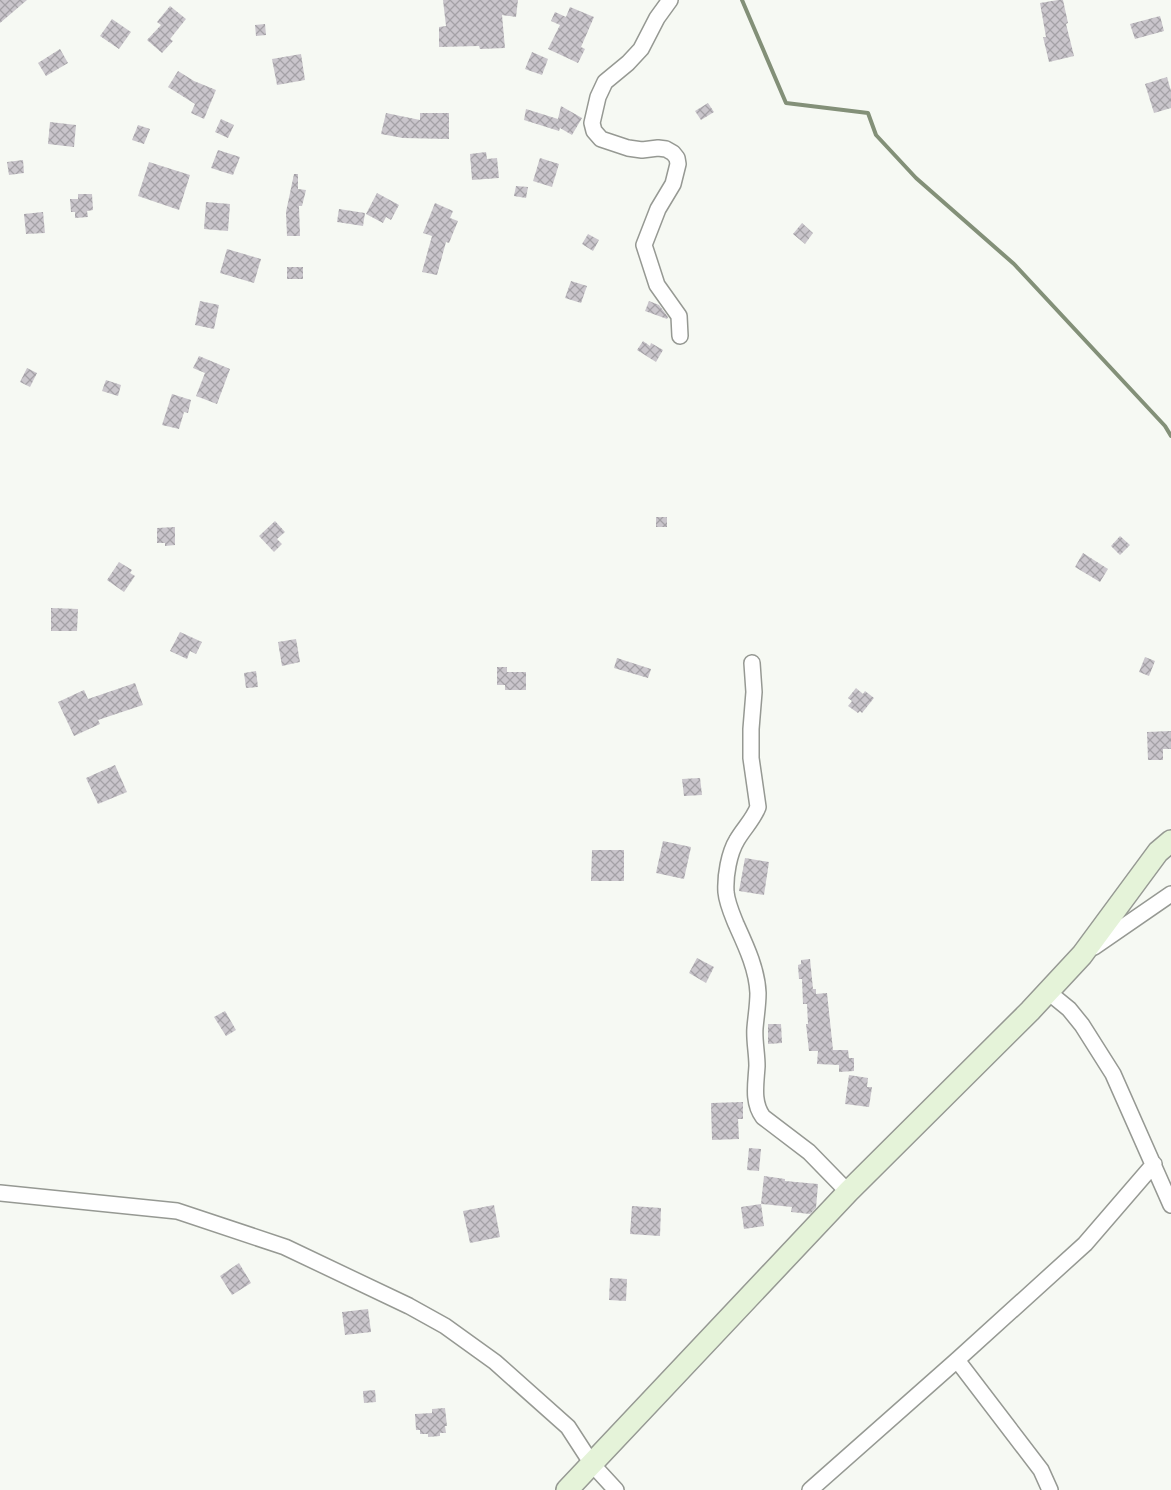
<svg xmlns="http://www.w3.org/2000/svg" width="1171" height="1490" font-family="'PT Sans Narrow',sans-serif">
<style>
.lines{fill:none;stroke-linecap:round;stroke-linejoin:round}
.stream{stroke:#839078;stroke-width:4}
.building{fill:url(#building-cross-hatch)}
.street-casing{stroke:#969993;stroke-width:18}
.secondary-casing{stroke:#969993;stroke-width:24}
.street{stroke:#fff;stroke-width:15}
.secondary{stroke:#e5f3d9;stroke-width:21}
</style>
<defs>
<pattern id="building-cross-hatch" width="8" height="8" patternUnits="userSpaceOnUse" patternTransform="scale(1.25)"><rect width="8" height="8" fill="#c9c5cb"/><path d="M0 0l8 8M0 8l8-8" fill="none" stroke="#a4a1a6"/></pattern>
</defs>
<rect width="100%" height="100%" fill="#f6f9f3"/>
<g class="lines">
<path class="stream" d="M 742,0 L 786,103 L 868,113 L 876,135 L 916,178 L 1014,264 L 1165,426 L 1171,436"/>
</g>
<path class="building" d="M 0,0 L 27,0 L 0,23 Z
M 443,0 L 518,0 L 516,17 L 502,15 L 505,48 L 480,49 L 479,46 L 439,47 L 439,27 L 446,26 Z
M 1058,0 L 1063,0 L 1068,23 L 1066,24 L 1074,56 L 1049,62 L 1043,37 L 1046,37 L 1040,3 Z
M 170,6 L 186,19 L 170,39 L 173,41 L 162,53 L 147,40 L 161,25 L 157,22 Z
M 570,7 L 594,17 L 581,47 L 585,49 L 578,63 L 548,49 L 560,25 L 551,21 L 555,12 L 566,17 Z
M 1160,16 L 1164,31 L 1135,39 L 1130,24 Z
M 112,19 L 131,32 L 119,49 L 100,36 Z
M 265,24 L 266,35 L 256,36 L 255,25 Z
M 60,49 L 68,63 L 46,76 L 38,63 Z
M 532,52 L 548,59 L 542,75 L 525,69 Z
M 301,54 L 305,80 L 277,85 L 272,59 Z
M 178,71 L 194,81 L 216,90 L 204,119 L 191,113 L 195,104 L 168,87 Z
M 1167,77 L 1171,91 L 1171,108 L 1154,113 L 1145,84 Z
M 708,103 L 714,112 L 701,120 L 695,111 Z
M 561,106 L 582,118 L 572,135 L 560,128 L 559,131 L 524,120 L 526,109 L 558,119 Z
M 386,113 L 420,120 L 420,113 L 449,113 L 449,139 L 403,138 L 381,134 Z
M 221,119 L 234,125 L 228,138 L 215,132 Z
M 50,122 L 76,125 L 74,147 L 48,144 Z
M 138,125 L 150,129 L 144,144 L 132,140 Z
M 218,150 L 240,157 L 233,175 L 211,168 Z
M 486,152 L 487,159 L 497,158 L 499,178 L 472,180 L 470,154 Z
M 540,158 L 559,164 L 552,187 L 533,181 Z
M 23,160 L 24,173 L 9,175 L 7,162 Z
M 149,162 L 190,175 L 179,210 L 138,196 Z
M 294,174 L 298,174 L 298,189 L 306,190 L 302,206 L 299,206 L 300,236 L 287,236 L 286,212 Z
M 516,186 L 528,187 L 526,198 L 514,196 Z
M 377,193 L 399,205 L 391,220 L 386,217 L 383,223 L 366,214 Z
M 78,194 L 92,194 L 93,210 L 87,211 L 88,217 L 75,218 L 75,212 L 71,212 L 70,199 L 78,199 Z
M 206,202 L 230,204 L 228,231 L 204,229 Z
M 435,203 L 453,211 L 450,218 L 458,221 L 449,243 L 446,242 L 437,275 L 422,272 L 432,236 L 423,233 Z
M 339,209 L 365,213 L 363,226 L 337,222 Z
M 43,212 L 45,233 L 26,234 L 24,214 Z
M 802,223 L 813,233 L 805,244 L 793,234 Z
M 588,234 L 599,240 L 593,251 L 582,244 Z
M 227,249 L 261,259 L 254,283 L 220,273 Z
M 287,267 L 303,267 L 303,279 L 287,279 Z
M 571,281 L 587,286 L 581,303 L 565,298 Z
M 200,301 L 219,305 L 214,329 L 195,325 Z
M 649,301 L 659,305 L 668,317 L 667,319 L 645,311 Z
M 643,341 L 650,346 L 651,343 L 663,350 L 656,362 L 637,350 Z
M 199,356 L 230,369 L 217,404 L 196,396 L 205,373 L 193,368 Z
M 27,368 L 37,373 L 30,387 L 20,382 Z
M 106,380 L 121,385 L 118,396 L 102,391 Z
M 172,394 L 191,400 L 188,413 L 184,412 L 179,429 L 162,425 Z
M 656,517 L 667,517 L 667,527 L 656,527 Z
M 275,521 L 285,532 L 277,539 L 282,544 L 274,552 L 259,536 Z
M 175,527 L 175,545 L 165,546 L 165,543 L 157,543 L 157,528 Z
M 1120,536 L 1130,545 L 1120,555 L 1111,546 Z
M 1083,553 L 1108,569 L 1100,582 L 1075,567 Z
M 119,562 L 132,570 L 130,573 L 135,576 L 124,592 L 107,580 Z
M 51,608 L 78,609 L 77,631 L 51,631 Z
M 180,632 L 202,642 L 196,654 L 190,651 L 187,659 L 170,651 Z
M 296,639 L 300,662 L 282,666 L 278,642 Z
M 1145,657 L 1155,661 L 1149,676 L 1139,672 Z
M 617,658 L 651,669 L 648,678 L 614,668 Z
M 497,667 L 507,667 L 507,672 L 526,672 L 526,690 L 505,690 L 505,685 L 497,685 Z
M 256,671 L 258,687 L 246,688 L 244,673 Z
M 135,683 L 143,705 L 98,720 L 100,724 L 74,736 L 58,702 L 84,690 L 88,699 Z
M 856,688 L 863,694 L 865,691 L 874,698 L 862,713 L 860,711 L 858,713 L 848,706 L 852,701 L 848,698 Z
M 1171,731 L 1171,749 L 1163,749 L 1163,760 L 1148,760 L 1147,732 Z
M 115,765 L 127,792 L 98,804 L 86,778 Z
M 700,778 L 702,795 L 684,796 L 682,779 Z
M 663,841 L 691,847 L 684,879 L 656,873 Z
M 592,850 L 624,850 L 624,881 L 591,881 Z
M 745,858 L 769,862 L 764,895 L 739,891 Z
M 697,958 L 714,967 L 706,983 L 689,973 Z
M 810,959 L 813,989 L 816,989 L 816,994 L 827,993 L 833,1050 L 848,1050 L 849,1058 L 854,1058 L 854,1071 L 839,1072 L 839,1065 L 817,1064 L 818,1051 L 809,1051 L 806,1024 L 808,1024 L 807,1004 L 803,1004 L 802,979 L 799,979 L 798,965 L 801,964 L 801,960 Z
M 225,1011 L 236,1030 L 226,1036 L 214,1017 Z
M 768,1024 L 781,1024 L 782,1043 L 768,1044 Z
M 849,1075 L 868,1078 L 867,1087 L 872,1087 L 869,1107 L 845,1104 Z
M 743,1102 L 743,1119 L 738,1119 L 739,1139 L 712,1140 L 711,1103 Z
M 749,1148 L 761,1149 L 759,1171 L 747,1170 Z
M 764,1176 L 785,1179 L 785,1181 L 818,1184 L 816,1208 L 810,1214 L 791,1212 L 792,1207 L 761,1204 Z
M 761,1204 L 764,1226 L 744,1229 L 741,1207 Z
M 494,1205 L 500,1237 L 470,1243 L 463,1211 Z
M 632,1206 L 661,1208 L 660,1236 L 630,1234 Z
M 239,1263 L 251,1283 L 232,1295 L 220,1276 Z
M 610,1278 L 627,1279 L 626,1301 L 609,1300 Z
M 368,1309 L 371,1332 L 345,1335 L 342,1312 Z
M 375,1390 L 376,1402 L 364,1403 L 363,1391 Z
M 445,1408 L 447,1426 L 445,1426 L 446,1433 L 440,1433 L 440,1436 L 428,1437 L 428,1434 L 420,1434 L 420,1430 L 416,1430 L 415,1414 L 432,1413 L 432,1409 Z"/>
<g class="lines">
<defs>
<path id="street" d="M 670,0 L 657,18 L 641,49 L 628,63 L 605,82 L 598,97 L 592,123 L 594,131 L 601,139 L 628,148 L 642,150 L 658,148 L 666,149 L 673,153 L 677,158 L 678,164 L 673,184 L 658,209 L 644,245 L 657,285 L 679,316 L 680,336
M 752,663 L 754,692 L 751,729 L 751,758 L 758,807 C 753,820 744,828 737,840 C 729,853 725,876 726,892 C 727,903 732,914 736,924 C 746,946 757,969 758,993 C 758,1005 756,1016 755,1028 C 754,1040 757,1053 757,1066 C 756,1084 752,1102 763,1117 L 809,1152 L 848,1192
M 1094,947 L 1171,894
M 1047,991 L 1069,1009 L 1082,1025 L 1113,1074 L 1171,1205
M 0,1193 L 177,1211 L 285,1247 L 409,1306 L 445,1326 L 495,1362 L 568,1427 L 592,1464 L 616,1490
M 957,1360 L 1041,1470 L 1050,1490
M 810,1490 L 957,1360 L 1085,1244 L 1154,1164"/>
<path id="secondary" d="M 567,1490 L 848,1192 L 1030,1011 L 1082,955 L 1158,852 L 1171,841"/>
</defs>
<use href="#street" class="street-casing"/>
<use href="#secondary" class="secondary-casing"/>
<use href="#street" class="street"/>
<use href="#secondary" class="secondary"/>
</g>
</svg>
